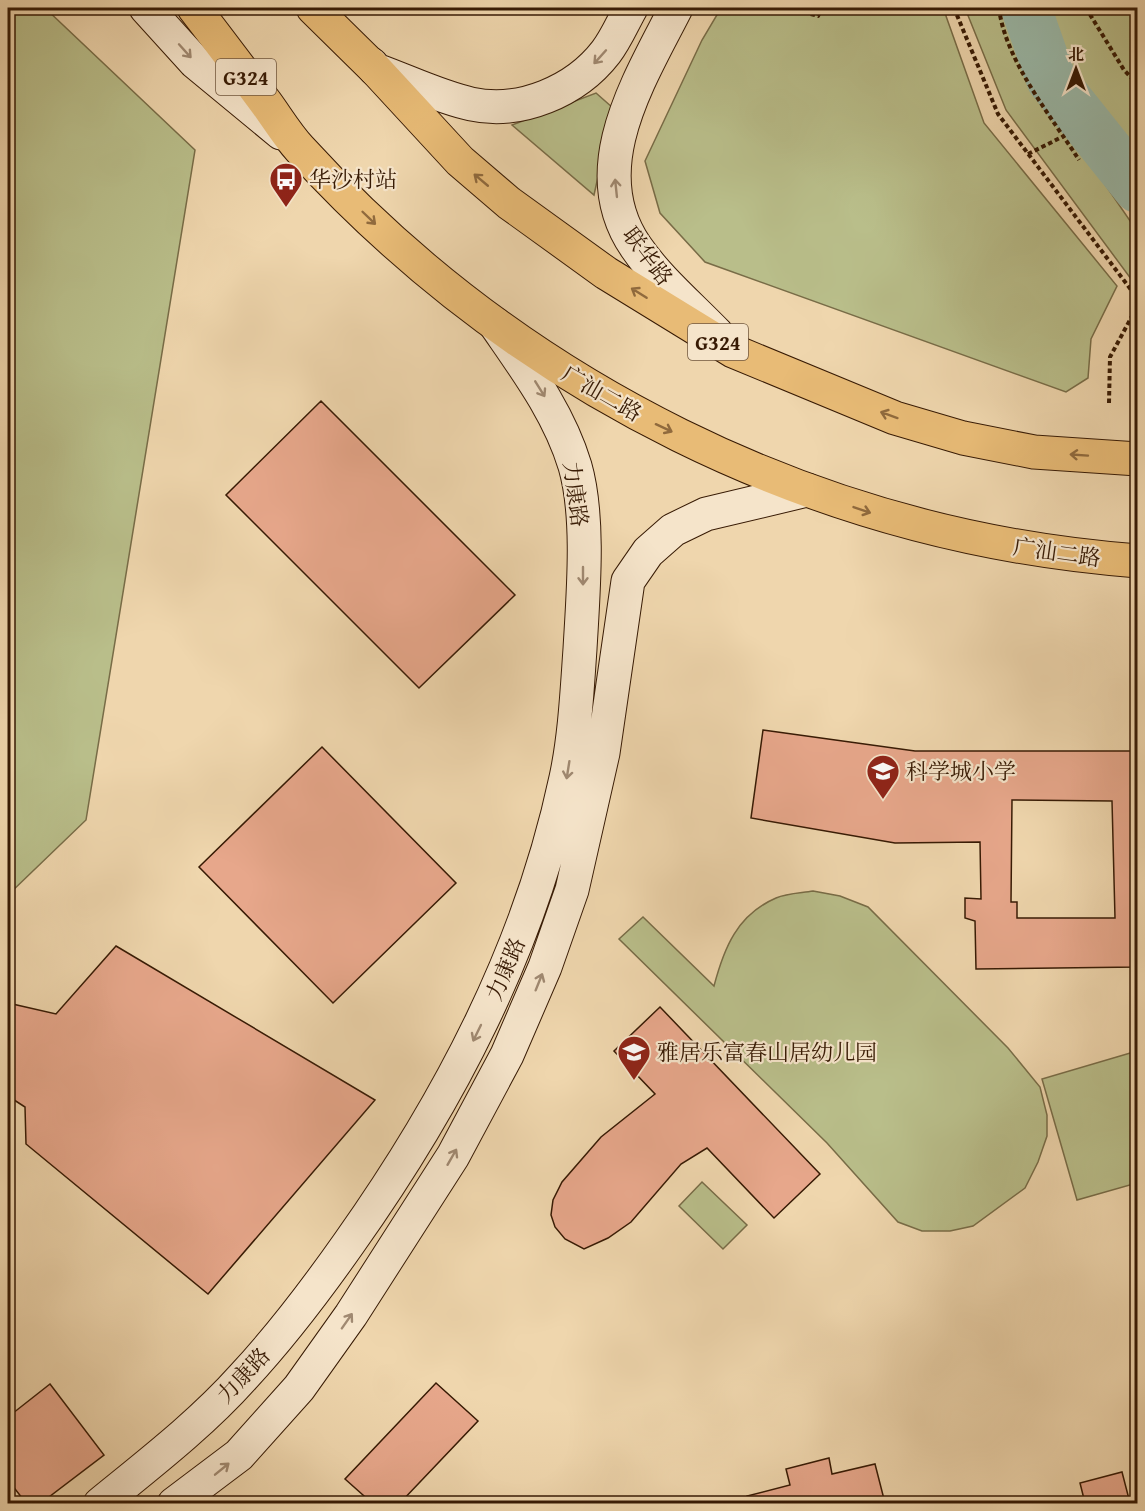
<svg xmlns="http://www.w3.org/2000/svg" width="1145" height="1511" font-family="'Gentium Book Plus','Noto Serif SC',serif">
<style>
.green{fill:#b9be8a;stroke:#786c47;stroke-width:1.5}
.lines{fill:none;stroke-linecap:round;stroke-linejoin:round}
.river{stroke:#9ab9a9;stroke-width:50}
.building{fill:#e7a78b;stroke:#371a04;stroke-width:1.5;fill-rule:evenodd}
.secondary-casing{stroke:#371a04;stroke-width:35}
.highway-casing{stroke:#371a04;stroke-width:35}
.path{stroke:#371a04;stroke-width:4;stroke-dasharray:4.5 3;stroke-linecap:butt}
.secondary{stroke:#f5e4ca;stroke-width:33}
.highway{stroke:#e8bb76;stroke-width:33}
.oneway{stroke:#a08971}
.oneway2{stroke:#906a3d}
.labels{text-anchor:middle;dominant-baseline:central;stroke-width:4.5;stroke-linejoin:round;paint-order:stroke}
.shield{fill:#f5e4ca;stroke:#70573f;stroke-width:1.5}
.shield-label{font-size:21px;font-weight:bold;fill:#371a04}
.poi-label{font-size:22px;fill:#371a04;stroke:#f5e4ca;text-anchor:start}
.street-label{font-size:22px;fill:#371a04;stroke:#f5e4ca}
</style>
<rect width="100%" height="100%" fill="#efd6ad"/>
<filter id="stains"><feTurbulence type="fractalNoise" baseFrequency=".00333" numOctaves="4"/><feColorMatrix values="0 0 0 0 .2 0 0 0 0 .09 0 0 0 0 .02 0 0 0 .5 -.17"/></filter>
<radialGradient id="worn" r=".72"><stop offset=".6" stop-color="#630" stop-opacity="0"/><stop offset="1" stop-color="#630" stop-opacity=".3"/></radialGradient>
<path class="green" d="M 8,8 L 45,8 L 195,150 L 86,820 L 8,895 Z
M 721,8 L 946,8 L 946,16 L 984,123 L 1117,286 L 1091,339 L 1088,378 L 1066,392 L 705,262 L 660,213 L 645,161 L 702,40 Z
M 965,8 L 1011,8 L 1022,51 L 1074,139 L 1137,231 L 1137,287 L 1006,110 Z
M 1041,8 L 1137,8 L 1137,169 L 1054,57 Z
M 596,93 L 613,108 L 594,195 L 512,125 Z
M 813,891 L 840,896 L 868,907 L 1008,1048 L 1040,1087 L 1047,1115 L 1047,1136 L 1038,1162 L 1025,1188 L 973,1226 L 950,1231 L 922,1231 L 898,1222 L 827,1143 L 619,939 L 643,917 L 714,986 C 724,948 737,915 776,898 C 787,893 801,893 813,891 Z
M 1137,1051 L 1137,1183 L 1077,1200 L 1042,1079 Z
M 702,1182 L 747,1225 L 723,1249 L 679,1206 Z"/>
<g class="lines">
<path class="river" d="M 1026,8 L 1051,79 L 1138,188"/>
</g>
<path class="building" d="M 321,401 L 515,595 L 419,688 L 226,495 Z
M 763,730 L 915,751 L 1137,751 L 1137,967 L 976,969 L 975,921 L 965,918 L 965,898 L 981,899 L 980,842 L 895,843 L 751,818 ZM 1012,800 L 1112,801 L 1115,918 L 1017,918 L 1017,902 L 1011,902 Z
M 322,747 L 456,883 L 333,1003 L 199,867 Z
M 116,946 L 375,1100 L 208,1294 L 26,1144 L 25,1107 L 8,1096 L 8,1003 L 56,1014 Z
M 660,1007 L 820,1174 L 774,1218 L 707,1148 L 681,1164 L 631,1222 L 608,1238 L 584,1249 L 565,1239 L 555,1227 L 551,1215 L 553,1200 L 562,1182 L 601,1137 L 655,1094 L 614,1051 Z
M 436,1383 L 478,1421 L 400,1503 L 372,1503 L 345,1479 Z
M 50,1384 L 104,1455 L 41,1503 L 26,1503 L 8,1480 L 8,1417 Z
M 829,1458 L 832,1474 L 875,1464 L 885,1503 L 748,1503 L 747,1496 L 790,1485 L 786,1469 Z
M 1122,1472 L 1130,1503 L 1085,1503 L 1080,1483 Z"/>
<g class="lines">
<defs>
<path id="secondary" d="M 146,8 L 195,62 L 281,133
M 676,8 C 640,79 582,169 636,247 C 658,279 690,306 717,334
M 371,64 L 376,70 C 407,81 439,97 471,104 C 520,115 576,91 606,52 C 616,39 623,22 631,8
M 100,1504 C 149,1464 201,1424 243,1377 C 282,1335 316,1290 349,1243 C 449,1102 530,948 566,778 C 575,736 577,691 580,649 C 583,595 590,518 575,466 C 559,413 526,369 495,324
M 174,1504 L 239,1455 L 299,1388 L 351,1315 L 453,1156 L 507,1055 L 545,967 L 572,890 L 603,753 L 628,581 L 648,552 L 673,530 L 706,514 L 807,490"/>
<path id="highway" d="M 194,8 C 218,39 242,71 266,103 C 277,118 287,135 300,149 C 517,387 816,537 1138,561
M 313,8 L 376,70 L 460,161 L 509,203 L 606,273 L 733,351 L 895,418 L 963,438 L 1034,452 L 1138,459"/>
</defs>
<use href="#secondary" class="secondary-casing"/>
<use href="#highway" class="highway-casing"/>
<path class="path" d="M 789,8 L 818,16 L 822,8
M 954,8 L 998,114 L 1138,299
M 999,8 C 1005,60 1051,116 1079,160
M 1086,8 L 1124,70 L 1138,85
M 1028,154 L 1064,136
M 1109,403 L 1110,357 L 1138,305"/>
<use href="#secondary" class="secondary"/>
<use href="#highway" class="highway"/>
</g>
<defs><path id="oneway-shaft" d="M-6 0H5M1.5-3L5.5 0L1.5 3" fill="none" stroke-width="1.6" stroke-linecap="round" stroke-linejoin="round" transform="scale(1.5)"/></defs>
<g class="oneway">
<use href="#oneway-shaft" transform="translate(185 51) rotate(48)"/>
<use href="#oneway-shaft" transform="translate(600 57) rotate(132)"/>
<use href="#oneway-shaft" transform="translate(616 188) rotate(-96)"/>
<use href="#oneway-shaft" transform="translate(540 389) rotate(58)"/>
<use href="#oneway-shaft" transform="translate(583 576) rotate(90)"/>
<use href="#oneway-shaft" transform="translate(568 770) rotate(99)"/>
<use href="#oneway-shaft" transform="translate(539 982) rotate(-68)"/>
<use href="#oneway-shaft" transform="translate(477 1033) rotate(116)"/>
<use href="#oneway-shaft" transform="translate(452 1157) rotate(-60)"/>
<use href="#oneway-shaft" transform="translate(347 1321) rotate(-55)"/>
<use href="#oneway-shaft" transform="translate(222 1469) rotate(-39)"/>
</g>
<g class="oneway2">
<use href="#oneway-shaft" transform="translate(481 180) rotate(-140)"/>
<use href="#oneway-shaft" transform="translate(369 218) rotate(44)"/>
<use href="#oneway-shaft" transform="translate(639 293) rotate(-148)"/>
<use href="#oneway-shaft" transform="translate(889 415) rotate(-160)"/>
<use href="#oneway-shaft" transform="translate(664 428) rotate(25)"/>
<use href="#oneway-shaft" transform="translate(1079 455) rotate(-176)"/>
<use href="#oneway-shaft" transform="translate(862 510) rotate(19)"/>
</g>
<defs>
<symbol id="bus-pin" viewBox="-11 -11 22 30"><path d="M0 17L-7.5 6A9.5 9.5 0 1 1 7.5 6Z" fill="#8f2418" stroke="#f5e4ca"/><path d="M-5-6H5V4H4V6H2V4H-2V6H-4V4H-5ZM-3.5-4V0h7V-4ZM-3.5 1.2v1.5H-2V1.2ZM2 1.2v1.5H3.5V1.2Z" fill="#fff"/></symbol>
<symbol id="school-pin" viewBox="-11 -11 22 30"><path d="M0 17L-7.5 6A9.5 9.5 0 1 1 7.5 6Z" fill="#8f2418" stroke="#f5e4ca"/><path d="M0-5L7-2L0 1L-7-2ZM-4 1L0 2.5L4 1V4Q0 6-4 4Z" fill="#fff"/></symbol>
</defs>
<g fill-rule="evenodd">
<use href="#bus-pin" x="267" y="160" width="38" height="52"/>
<use href="#school-pin" x="864" y="752" width="38" height="52"/>
<use href="#school-pin" x="615" y="1033" width="38" height="52"/>
</g>
<g class="labels">
<g class="shield">
<rect x="216" y="59" width="60" height="36" rx="4.5"/>
<rect x="688" y="324" width="60" height="36" rx="4.5"/>
</g>
<g class="shield-label">
<text x="246" y="77">G324</text>
<text x="718" y="342">G324</text>
</g>
<g class="poi-label">
<text x="309" y="179">华沙村站</text>
<text x="906" y="771">科学城小学</text>
<text x="657" y="1052">雅居乐富春山居幼儿园</text>
</g>
<g class="street-label">
<text transform="translate(648 256) rotate(53)">联华路</text>
<text transform="translate(602 393) rotate(30)">广汕二路</text>
<text transform="translate(576 494) rotate(82)">力康路</text>
<text transform="translate(1057 552) rotate(8)">广汕二路</text>
<text transform="translate(505 969) rotate(-67)">力康路</text>
<text transform="translate(243 1375) rotate(-47)">力康路</text>
</g>
</g>
<rect width="1145" height="1511" fill="none" stroke="#efd6ad" stroke-width="30"/>
<rect x="9" y="9" width="1127" height="1493" fill="none" stroke="#371a04" stroke-width="3"/>
<rect x="15" y="15" width="1115" height="1481" fill="none" stroke="#371a04" stroke-width="1.5"/>
<g transform="translate(1076 69)" stroke="#f5e4ca" stroke-width="4.5" paint-order="stroke">
<path d="M0-4.5L10 22L0 15L-10 22Z" fill="#371a04"/>
<text y="-9" font-size="16" font-weight="bold" text-anchor="middle" fill="#371a04">北</text>
</g>
<rect width="100%" height="100%" filter="url(#stains)"/>
<rect width="100%" height="100%" fill="url(#worn)"/>
</svg>
